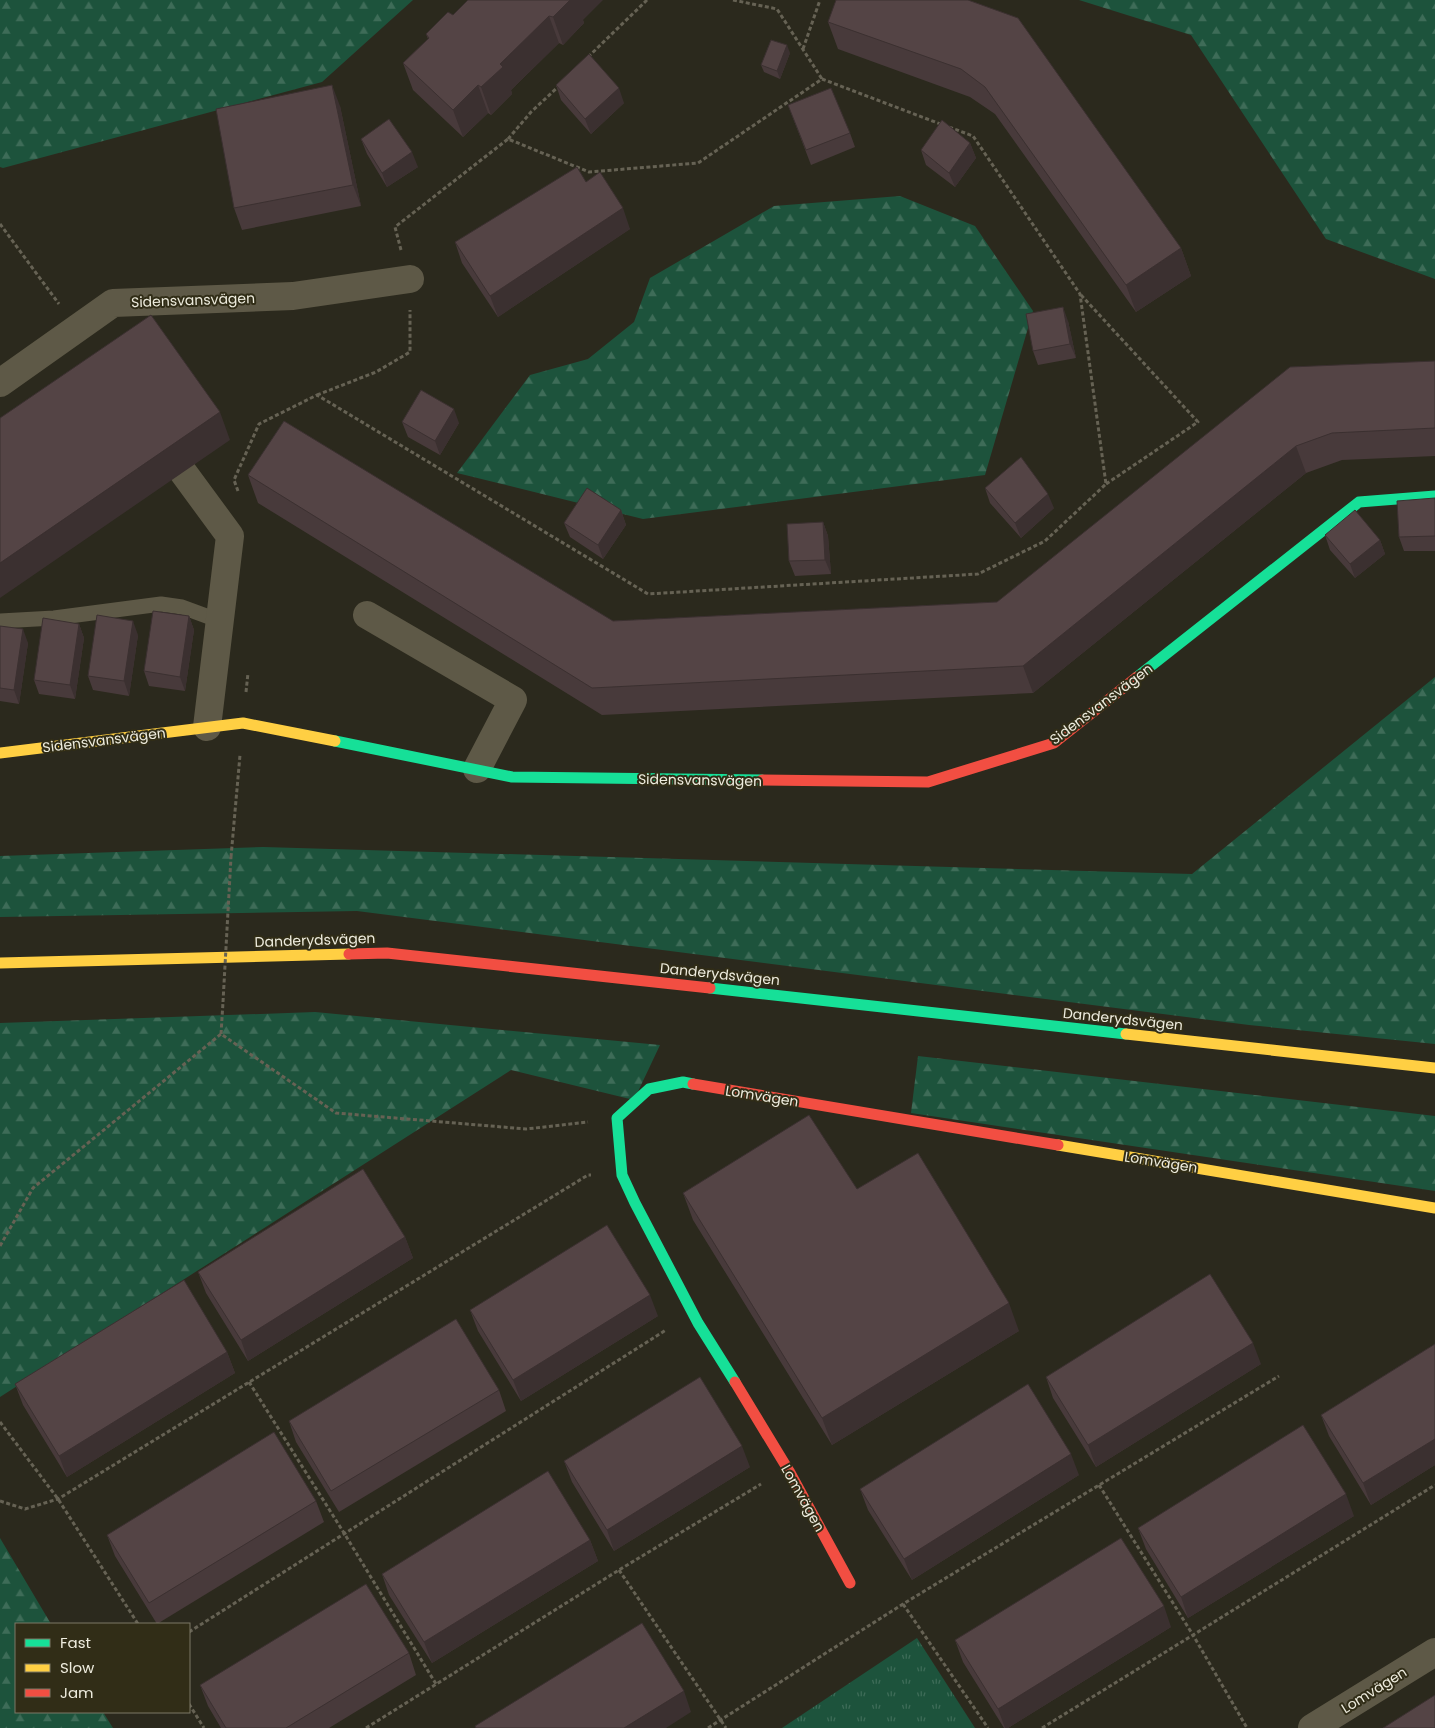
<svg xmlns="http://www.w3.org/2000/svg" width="1435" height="1728" font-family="Poppins,sans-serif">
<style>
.forest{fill:url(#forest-firs)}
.park{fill:url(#park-tufts)}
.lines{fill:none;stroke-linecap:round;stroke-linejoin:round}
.path{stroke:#666254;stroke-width:3;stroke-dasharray:4 2.5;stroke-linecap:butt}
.lane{stroke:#5e5947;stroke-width:15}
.street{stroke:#5e5947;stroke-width:28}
.fast{stroke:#16e098;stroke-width:11}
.slow{stroke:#ffcf43;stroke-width:11}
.jam{stroke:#f24e42;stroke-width:11}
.path-bridge{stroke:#666254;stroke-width:3;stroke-dasharray:4 2.5;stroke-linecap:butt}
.wall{fill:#483a3b}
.shaded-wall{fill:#3b3030}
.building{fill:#544445;stroke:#3b3030}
.labels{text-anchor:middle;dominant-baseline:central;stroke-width:4;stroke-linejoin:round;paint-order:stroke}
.street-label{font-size:14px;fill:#eeecde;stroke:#312d17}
</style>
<defs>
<pattern id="forest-firs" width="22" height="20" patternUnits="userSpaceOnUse" patternTransform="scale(1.25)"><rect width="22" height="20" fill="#1d533c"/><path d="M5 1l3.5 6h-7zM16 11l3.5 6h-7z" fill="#3e6c58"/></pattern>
<pattern id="park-tufts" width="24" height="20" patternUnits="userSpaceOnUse" patternTransform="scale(1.25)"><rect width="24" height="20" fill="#1d533c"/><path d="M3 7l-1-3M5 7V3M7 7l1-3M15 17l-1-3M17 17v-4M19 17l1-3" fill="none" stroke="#3e6c58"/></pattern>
</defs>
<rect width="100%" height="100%" fill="#2b291d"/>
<path class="forest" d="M 0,0 L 413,0 L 322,82 L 3,168 L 0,167 Z
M 1079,0 L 1435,0 L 1435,279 L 1326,239 L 1191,35 Z
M 900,196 L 975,226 L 1033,311 L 985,475 L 643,519 L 457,473 L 530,375 L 588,359 L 634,322 L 650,278 L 774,206 Z
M 1435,677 L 1435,1044 L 1249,1025 L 357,911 L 0,917 L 0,856 L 263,847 L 1192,874 Z
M 315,1012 L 660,1045 L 634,1100 L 511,1070 L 0,1397 L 0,1023 Z
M 918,1056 L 1435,1116 L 1435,1191 L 911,1113 Z
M 0,1538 L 51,1624 L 16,1624 L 16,1712 L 103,1712 L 113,1728 L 0,1728 Z"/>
<path class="park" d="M 917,1638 L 975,1728 L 782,1728 Z"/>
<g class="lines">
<path class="path" d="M 733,0 L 777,9 L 822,79
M 803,49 L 820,0
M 588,57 L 647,0
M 508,139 L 531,112 L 559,86
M 0,224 L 59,304
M 401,250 L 395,227 L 508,139 L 589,172 L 698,163 L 822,79 L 943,125
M 1081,295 L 1198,422 L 1106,484
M 317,395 L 376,372 L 410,352 L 410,310
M 238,491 L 234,480 L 259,424 L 317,395 L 648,594 L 978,574 L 1045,541 L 1106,484 L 1080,294 L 973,136 L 949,127
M 246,692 L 248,673
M 231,857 L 240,755
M 221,1034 L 223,1002
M 0,1246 L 33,1188 L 221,1034 L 336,1113 L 526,1129 L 588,1122
M 249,1382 L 344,1533 L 436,1684
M 0,1422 L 58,1499 L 138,1624
M 1099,1485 L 1193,1635 L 1435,1485
M 0,1501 L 25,1509 L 58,1499 L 588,1175 L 591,1175
M 619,1570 L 726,1728
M 903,1604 L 988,1728
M 189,1632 L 666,1330
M 189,1704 L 204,1728
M 366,1728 L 619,1570 L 761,1484
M 708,1728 L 903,1604 L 1279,1376
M 1042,1728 L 1193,1635 L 1247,1728"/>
<path class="lane" d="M 0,621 L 54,618 L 161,604 L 182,607 L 220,621"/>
<path class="street" d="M 0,383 L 113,303 L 293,296 L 410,279
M 183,472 L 230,536 L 207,727
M 367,615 L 513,700 L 477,769
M 1312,1728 L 1435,1652"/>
<path class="fast" d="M 1137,677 L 1359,502 L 1435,496
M 335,741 L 512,777 L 762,780
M 710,988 L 1126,1034
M 693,1084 L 683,1082 L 649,1089 L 617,1118 L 622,1175 L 635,1203 L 698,1323 L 735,1382"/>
<path class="slow" d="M 0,753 L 243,723 L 335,741
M 0,963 L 349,954
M 1126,1034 L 1435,1068
M 1058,1145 L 1435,1208"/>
<path class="jam" d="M 762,780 L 928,782 L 1054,743 L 1137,677
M 349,954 L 387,953 L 710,988
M 693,1084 L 1058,1145
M 735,1382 L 789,1471 L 850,1583"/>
<path class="path-bridge" d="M 223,1002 L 231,857"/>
</g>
<path class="wall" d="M 468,0 L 583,20 L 584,23 L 563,45 L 559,43 L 511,90 L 512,94 L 491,115 L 488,113 L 463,137 L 413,90 L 403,63 L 428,39 L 426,34 L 453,15 Z
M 968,0 L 1181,248 L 1191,276 L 1136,312 L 995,114 L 970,97 L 838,49 L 828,22 Z
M 790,53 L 780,79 L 764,72 L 761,65 Z
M 556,85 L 624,103 L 591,134 L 561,100 Z
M 788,105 L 850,133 L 855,147 L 811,165 Z
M 340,106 L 361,206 L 242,230 L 234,208 Z
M 361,139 L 418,167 L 387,187 L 367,154 Z
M 970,143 L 976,158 L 955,187 L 926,165 L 921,150 Z
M 586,182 L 630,229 L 498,317 L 462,263 L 455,242 Z
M 1068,321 L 1076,358 L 1038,365 L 1033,351 Z
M 1435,361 L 1435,456 L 1342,460 L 1306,473 L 1033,693 L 602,715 L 258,503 L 248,475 L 613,621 L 997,602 Z
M 402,422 L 459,423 L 440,455 L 408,437 Z
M 985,488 L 1054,508 L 1021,538 L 990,503 Z
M 1435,498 L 1435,551 L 1404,551 L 1399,537 Z
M 621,510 L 626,525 L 603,559 L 570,537 L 564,523 Z
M 823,522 L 828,536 L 831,574 L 795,576 L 789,561 Z
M 1325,535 L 1380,540 L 1385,554 L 1355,578 L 1330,550 Z
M 189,616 L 194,630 L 185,691 L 149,686 L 144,671 Z
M 79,624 L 84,638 L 75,699 L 39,694 L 34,680 Z
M 0,626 L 28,643 L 19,704 L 0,701 Z
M 138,635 L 129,696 L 93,690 L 88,676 Z
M 857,1189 L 1019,1331 L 832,1445 L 693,1220 L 683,1193 Z
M 405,1237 L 413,1258 L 248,1361 L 206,1293 L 198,1272 Z
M 470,1310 L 658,1316 L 521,1401 L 478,1331 Z
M 1435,1344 L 1435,1465 L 1371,1505 L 1329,1436 L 1321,1415 Z
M 227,1352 L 235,1373 L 67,1477 L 23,1405 L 15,1384 Z
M 1261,1364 L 1096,1467 L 1053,1398 L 1046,1377 Z
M 499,1390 L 506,1411 L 339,1512 L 296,1442 L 289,1421 Z
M 564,1461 L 750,1467 L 614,1551 L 572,1482 Z
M 1079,1475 L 912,1580 L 868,1510 L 860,1489 Z
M 316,1501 L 324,1522 L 157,1624 L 115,1556 L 107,1535 Z
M 1354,1516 L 1188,1618 L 1146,1549 L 1138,1528 Z
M 590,1540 L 598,1561 L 432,1663 L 389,1595 L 382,1574 Z
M 1171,1627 L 1008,1728 L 1004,1728 L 963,1662 L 955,1640 Z
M 409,1653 L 416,1675 L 329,1728 L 221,1728 L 208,1706 L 200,1685 Z"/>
<path class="shaded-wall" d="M 570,0 L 603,0 L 583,20 L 584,23 L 563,45 L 553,17 Z
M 549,16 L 559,43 L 511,90 L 512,94 L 491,115 L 481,87 L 500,64 Z
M 787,45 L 790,53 L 780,79 L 777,71 Z
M 332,85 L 340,106 L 361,206 L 353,185 Z
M 478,85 L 488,113 L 463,137 L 453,110 Z
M 619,88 L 624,103 L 591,134 L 585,119 Z
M 970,143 L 976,158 L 955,187 L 949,173 Z
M 412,152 L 418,167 L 387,187 L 382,173 Z
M 623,208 L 630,229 L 498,317 L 490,296 Z
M 1181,248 L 1191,276 L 1136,312 L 1126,285 Z
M 1063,307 L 1068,321 L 1076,358 L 1070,344 Z
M 454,409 L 459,423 L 440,455 L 435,441 Z
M 220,412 L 230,440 L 0,598 L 0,563 Z
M 1296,446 L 1306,473 L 1033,693 L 1023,666 Z
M 1048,494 L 1054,508 L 1021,538 L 1015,523 Z
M 621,510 L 626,525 L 603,559 L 598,545 Z
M 823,522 L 828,536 L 831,574 L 825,560 Z
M 1380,540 L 1385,554 L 1355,578 L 1350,564 Z
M 189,616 L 194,630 L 185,691 L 180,677 Z
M 133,621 L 138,635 L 129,696 L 124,681 Z
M 79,624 L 84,638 L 75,699 L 70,685 Z
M 23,629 L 28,643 L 19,704 L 14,690 Z
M 405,1237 L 413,1258 L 248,1361 L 241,1340 Z
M 650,1295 L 658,1316 L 521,1401 L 513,1380 Z
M 1009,1303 L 1019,1331 L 832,1445 L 822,1418 Z
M 1253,1343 L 1261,1364 L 1096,1467 L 1088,1445 Z
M 227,1352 L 235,1373 L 67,1477 L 59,1456 Z
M 1435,1439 L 1435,1465 L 1371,1505 L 1363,1483 Z
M 742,1446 L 750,1467 L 614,1551 L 607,1530 Z
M 1071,1454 L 1079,1475 L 912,1580 L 904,1559 Z
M 1346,1494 L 1354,1516 L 1188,1618 L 1181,1597 Z
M 590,1540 L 598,1561 L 432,1663 L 424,1642 Z
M 1164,1606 L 1171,1627 L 1008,1728 L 1005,1728 L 998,1709 Z
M 684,1691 L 691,1712 L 666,1728 L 624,1728 Z"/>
<path class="building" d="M 468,0 L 570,0 L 553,17 L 549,16 L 500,64 L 503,67 L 481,87 L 478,85 L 453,110 L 403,63 L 429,38 L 426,34 L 448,12 L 453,15 Z
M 836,0 L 968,0 L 1018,18 L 1181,248 L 1126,285 L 985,87 L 961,69 L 828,22 Z
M 771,40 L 787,45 L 777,71 L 761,65 Z
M 589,54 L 619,88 L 585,119 L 556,85 Z
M 332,85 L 353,185 L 234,208 L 216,109 Z
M 831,88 L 850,133 L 806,150 L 788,105 Z
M 389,119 L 412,152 L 382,173 L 361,139 Z
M 942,120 L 970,143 L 949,173 L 921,150 Z
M 577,167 L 586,182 L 600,172 L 623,208 L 490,296 L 455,242 Z
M 1063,307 L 1070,344 L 1033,351 L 1026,314 Z
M 151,315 L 220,412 L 0,563 L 0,418 Z
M 1435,361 L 1435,428 L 1332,433 L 1296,446 L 1023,666 L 592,688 L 248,475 L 284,421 L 613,621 L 997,602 L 1290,367 Z
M 421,390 L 454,409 L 435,441 L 402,422 Z
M 1021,457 L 1048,494 L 1015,523 L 985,488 Z
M 587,488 L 621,510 L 598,545 L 564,523 Z
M 1435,498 L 1435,536 L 1399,537 L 1397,501 Z
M 1355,510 L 1380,540 L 1350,564 L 1325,535 Z
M 823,522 L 825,560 L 789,561 L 787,524 Z
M 153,611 L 189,616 L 180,677 L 144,671 Z
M 97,615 L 133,621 L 124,681 L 88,676 Z
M 43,618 L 79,624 L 70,685 L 34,680 Z
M 0,626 L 23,629 L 14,690 L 0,688 Z
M 809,1115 L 857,1189 L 918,1153 L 1009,1303 L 822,1418 L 683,1193 Z
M 363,1169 L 405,1237 L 241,1340 L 198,1272 Z
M 607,1225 L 650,1295 L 513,1380 L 470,1310 Z
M 1210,1274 L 1253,1343 L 1088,1445 L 1046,1377 Z
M 184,1280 L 227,1352 L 59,1456 L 15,1384 Z
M 456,1319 L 499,1390 L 331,1491 L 289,1421 Z
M 1435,1344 L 1435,1439 L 1363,1483 L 1321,1415 Z
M 700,1377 L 742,1446 L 607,1530 L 564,1461 Z
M 1028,1384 L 1071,1454 L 904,1559 L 860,1489 Z
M 1303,1425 L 1346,1494 L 1181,1597 L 1138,1528 Z
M 274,1432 L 316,1501 L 149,1603 L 107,1535 Z
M 548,1471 L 590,1540 L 424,1642 L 382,1574 Z
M 1121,1538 L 1164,1606 L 998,1709 L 955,1640 Z
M 366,1584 L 409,1653 L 286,1728 L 226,1728 L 200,1685 Z
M 642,1623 L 684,1691 L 624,1728 L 476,1728 L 475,1726 Z
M 1435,1695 L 1435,1728 L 1383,1728 Z"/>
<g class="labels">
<g class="street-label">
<text transform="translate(193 300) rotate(-2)">Sidensvansvägen</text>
<text transform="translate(1101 704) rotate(-37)">Sidensvansvägen</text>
<text transform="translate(104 740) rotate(-7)">Sidensvansvägen</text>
<text transform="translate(700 780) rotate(1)">Sidensvansvägen</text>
<text transform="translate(315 940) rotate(-2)">Danderydsvägen</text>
<text transform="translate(720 974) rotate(6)">Danderydsvägen</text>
<text transform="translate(1123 1019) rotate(6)">Danderydsvägen</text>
<text transform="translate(762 1096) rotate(9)">Lomvägen</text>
<text transform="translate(1161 1162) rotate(9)">Lomvägen</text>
<text transform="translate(803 1498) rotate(61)">Lomvägen</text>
<text transform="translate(1374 1690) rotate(-32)">Lomvägen</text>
</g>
</g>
<rect x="15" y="1623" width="175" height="90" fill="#312d17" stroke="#7d7967"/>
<rect x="25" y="1639" width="25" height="8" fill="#16e098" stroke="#7d7967"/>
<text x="60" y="1648" font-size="15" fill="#eeecde">Fast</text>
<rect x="25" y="1664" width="25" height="8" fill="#ffcf43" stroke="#7d7967"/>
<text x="60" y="1673" font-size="15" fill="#eeecde">Slow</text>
<rect x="25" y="1689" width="25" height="8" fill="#f24e42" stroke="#7d7967"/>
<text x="60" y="1698" font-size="15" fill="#eeecde">Jam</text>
</svg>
